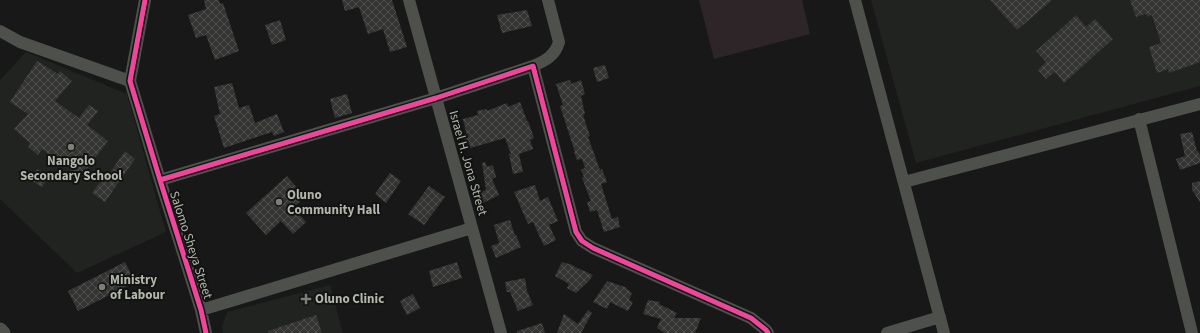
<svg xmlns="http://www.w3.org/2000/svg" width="1200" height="333" font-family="'Source Sans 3',sans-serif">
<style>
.built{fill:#212321}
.pitch{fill:#2d2527}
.building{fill:url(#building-cross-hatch)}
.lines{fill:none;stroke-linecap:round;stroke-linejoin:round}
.minor{stroke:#4e504c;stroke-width:12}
.tertiary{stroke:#4e504c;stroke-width:15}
.cycleway-casing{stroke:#121312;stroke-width:8}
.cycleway{stroke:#ed469a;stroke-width:5}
.poi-dot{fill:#7c7f77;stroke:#121312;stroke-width:1.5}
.labels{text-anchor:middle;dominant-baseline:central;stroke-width:4;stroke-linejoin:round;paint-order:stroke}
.poi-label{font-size:13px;font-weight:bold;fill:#b2b7aa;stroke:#121312;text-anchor:start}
.street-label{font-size:13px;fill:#b2b7aa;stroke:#121312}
</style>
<defs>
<pattern id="building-cross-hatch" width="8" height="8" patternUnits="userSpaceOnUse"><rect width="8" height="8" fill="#343533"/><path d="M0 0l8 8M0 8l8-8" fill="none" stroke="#4f504e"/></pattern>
</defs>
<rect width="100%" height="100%" fill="#171817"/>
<path class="built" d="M 871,0 L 1200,0 L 1200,86 L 916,163 Z
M 26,52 L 127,94 L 166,232 L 77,273 L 0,199 L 0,80 Z
M 330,285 L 343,333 L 223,333 L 222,327 L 227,312 Z"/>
<path class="pitch" d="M 699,0 L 802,0 L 810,34 L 714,59 Z"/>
<path class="building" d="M 204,0 L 219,0 L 220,4 L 223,3 L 239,51 L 215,60 L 206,35 L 196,38 L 188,15 L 206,9 Z
M 342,0 L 392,0 L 407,47 L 390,52 L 383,29 L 368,34 L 359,7 L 345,11 Z
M 990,0 L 1052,0 L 1017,30 Z
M 1130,0 L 1200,0 L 1200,62 L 1169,73 L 1168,69 L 1157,73 L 1149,47 L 1161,43 L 1152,15 L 1147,17 L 1146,14 L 1136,17 Z
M 527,10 L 532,26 L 502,33 L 497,15 Z
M 1076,15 L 1086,27 L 1095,19 L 1113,39 L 1064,83 L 1055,72 L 1046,79 L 1038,70 L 1046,62 L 1036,51 Z
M 280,20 L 286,40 L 272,45 L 265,25 Z
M 37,61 L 58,74 L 60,71 L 72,81 L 55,101 L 79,118 L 89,105 L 98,111 L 87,125 L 108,141 L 77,182 L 67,175 L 71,170 L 42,149 L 38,155 L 28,147 L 30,143 L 14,129 L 28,114 L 10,102 Z
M 605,65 L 609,78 L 597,82 L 593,68 Z
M 570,80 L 571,84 L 581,80 L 585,94 L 581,96 L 585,114 L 583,115 L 590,136 L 588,137 L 600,170 L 602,169 L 607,182 L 601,184 L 612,219 L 618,217 L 620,227 L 604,232 L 597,210 L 590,212 L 587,202 L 591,201 L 582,178 L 584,177 L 581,170 L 585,168 L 582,159 L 577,160 L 574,152 L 575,152 L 560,106 L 563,105 L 556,84 Z
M 232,83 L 239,108 L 249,105 L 255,123 L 277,114 L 284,132 L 274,136 L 272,132 L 224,148 L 214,116 L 220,114 L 214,87 Z
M 347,94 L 352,113 L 335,118 L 330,99 Z
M 520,102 L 527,121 L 528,121 L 534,138 L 530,140 L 533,149 L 519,154 L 523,172 L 513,174 L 509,154 L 511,154 L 505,138 L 467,149 L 464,138 L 467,137 L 463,119 L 478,115 L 477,111 L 487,109 L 487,111 L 507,103 L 508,107 Z
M 1192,132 L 1197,151 L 1198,151 L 1200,155 L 1200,163 L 1180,170 L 1176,159 L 1185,156 L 1180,134 Z
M 125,151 L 135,159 L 105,202 L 92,193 L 103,178 L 105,180 Z
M 485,162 L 487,167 L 493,165 L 496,177 L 492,179 L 499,195 L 483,203 L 479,193 L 486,190 L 482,163 Z
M 37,169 L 49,176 L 42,187 L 30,180 Z
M 390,173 L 401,181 L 386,203 L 375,194 Z
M 287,176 L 305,197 L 293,208 L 306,222 L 293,234 L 281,221 L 266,235 L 246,213 Z
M 1200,181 L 1200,202 L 1192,190 L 1192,183 Z
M 535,185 L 540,201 L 548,197 L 558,221 L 549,225 L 556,240 L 544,246 L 533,222 L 528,224 L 514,192 Z
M 429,186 L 445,197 L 424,225 L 408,214 Z
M 510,220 L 515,236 L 516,235 L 521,247 L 496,258 L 491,246 L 499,243 L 494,225 Z
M 125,262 L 135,282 L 78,311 L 68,291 Z
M 457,262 L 462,278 L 433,287 L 429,271 Z
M 562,262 L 573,265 L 573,266 L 593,275 L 589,281 L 576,293 L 567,288 L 569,284 L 555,276 Z
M 525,278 L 527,291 L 533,305 L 518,311 L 510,292 L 507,292 L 505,282 Z
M 607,281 L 625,287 L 632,293 L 629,300 L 633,302 L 628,311 L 610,302 L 607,309 L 593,302 Z
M 413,294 L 420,308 L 407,315 L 400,301 Z
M 648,300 L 660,302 L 659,304 L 677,313 L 674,318 L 701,318 L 695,333 L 665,333 L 657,328 L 661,319 L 643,314 Z
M 588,310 L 592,313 L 581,333 L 557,333 L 564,314 L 578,324 Z
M 316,315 L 322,333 L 269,333 L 268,331 Z
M 542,323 L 545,333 L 517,333 L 517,331 Z"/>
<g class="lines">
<path class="minor" d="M 145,0 L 130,81 L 160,180 L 201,310 L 206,333
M 409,0 L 501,333
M 855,0 L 944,333
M 0,31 L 20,42 L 130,81
M 533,66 C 545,61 555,56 559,42 L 548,0
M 1139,119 L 1192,333
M 160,180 L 436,98 L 533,66 L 576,232 L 582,241 L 593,248 L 751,318 L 766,330 L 768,333
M 904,182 L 1200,104
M 201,310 L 472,228
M 887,333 L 940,317"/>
<path class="tertiary" d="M 0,330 L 3,333"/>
<defs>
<path id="cycleway" d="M 145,0 L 130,81 L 160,180 L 201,310 L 206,333
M 160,180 L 436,98 L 533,66 L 576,232 L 582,241 L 593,248 L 751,318 L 766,330 L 768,333"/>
</defs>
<use href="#cycleway" class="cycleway-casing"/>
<use href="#cycleway" class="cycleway"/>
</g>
<g class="poi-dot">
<circle cx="71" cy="147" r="4"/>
<circle cx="279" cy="202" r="4"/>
<circle cx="102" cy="287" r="4"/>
<path d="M304 293h4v4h4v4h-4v4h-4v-4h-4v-4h4z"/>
</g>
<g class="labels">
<g class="poi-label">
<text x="71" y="161" text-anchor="middle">Nangolo<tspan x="71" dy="15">Secondary School</tspan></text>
<text x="287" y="195">Oluno<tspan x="287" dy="15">Community Hall</tspan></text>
<text x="110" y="280">Ministry<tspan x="110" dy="15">of Labour</tspan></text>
<text x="315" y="299">Oluno Clinic</text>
</g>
<g class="street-label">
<text transform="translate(468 163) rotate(74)">Israel H. Jona Street</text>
<text transform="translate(191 245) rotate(72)">Salomo Sheya Street</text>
</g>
</g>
</svg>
